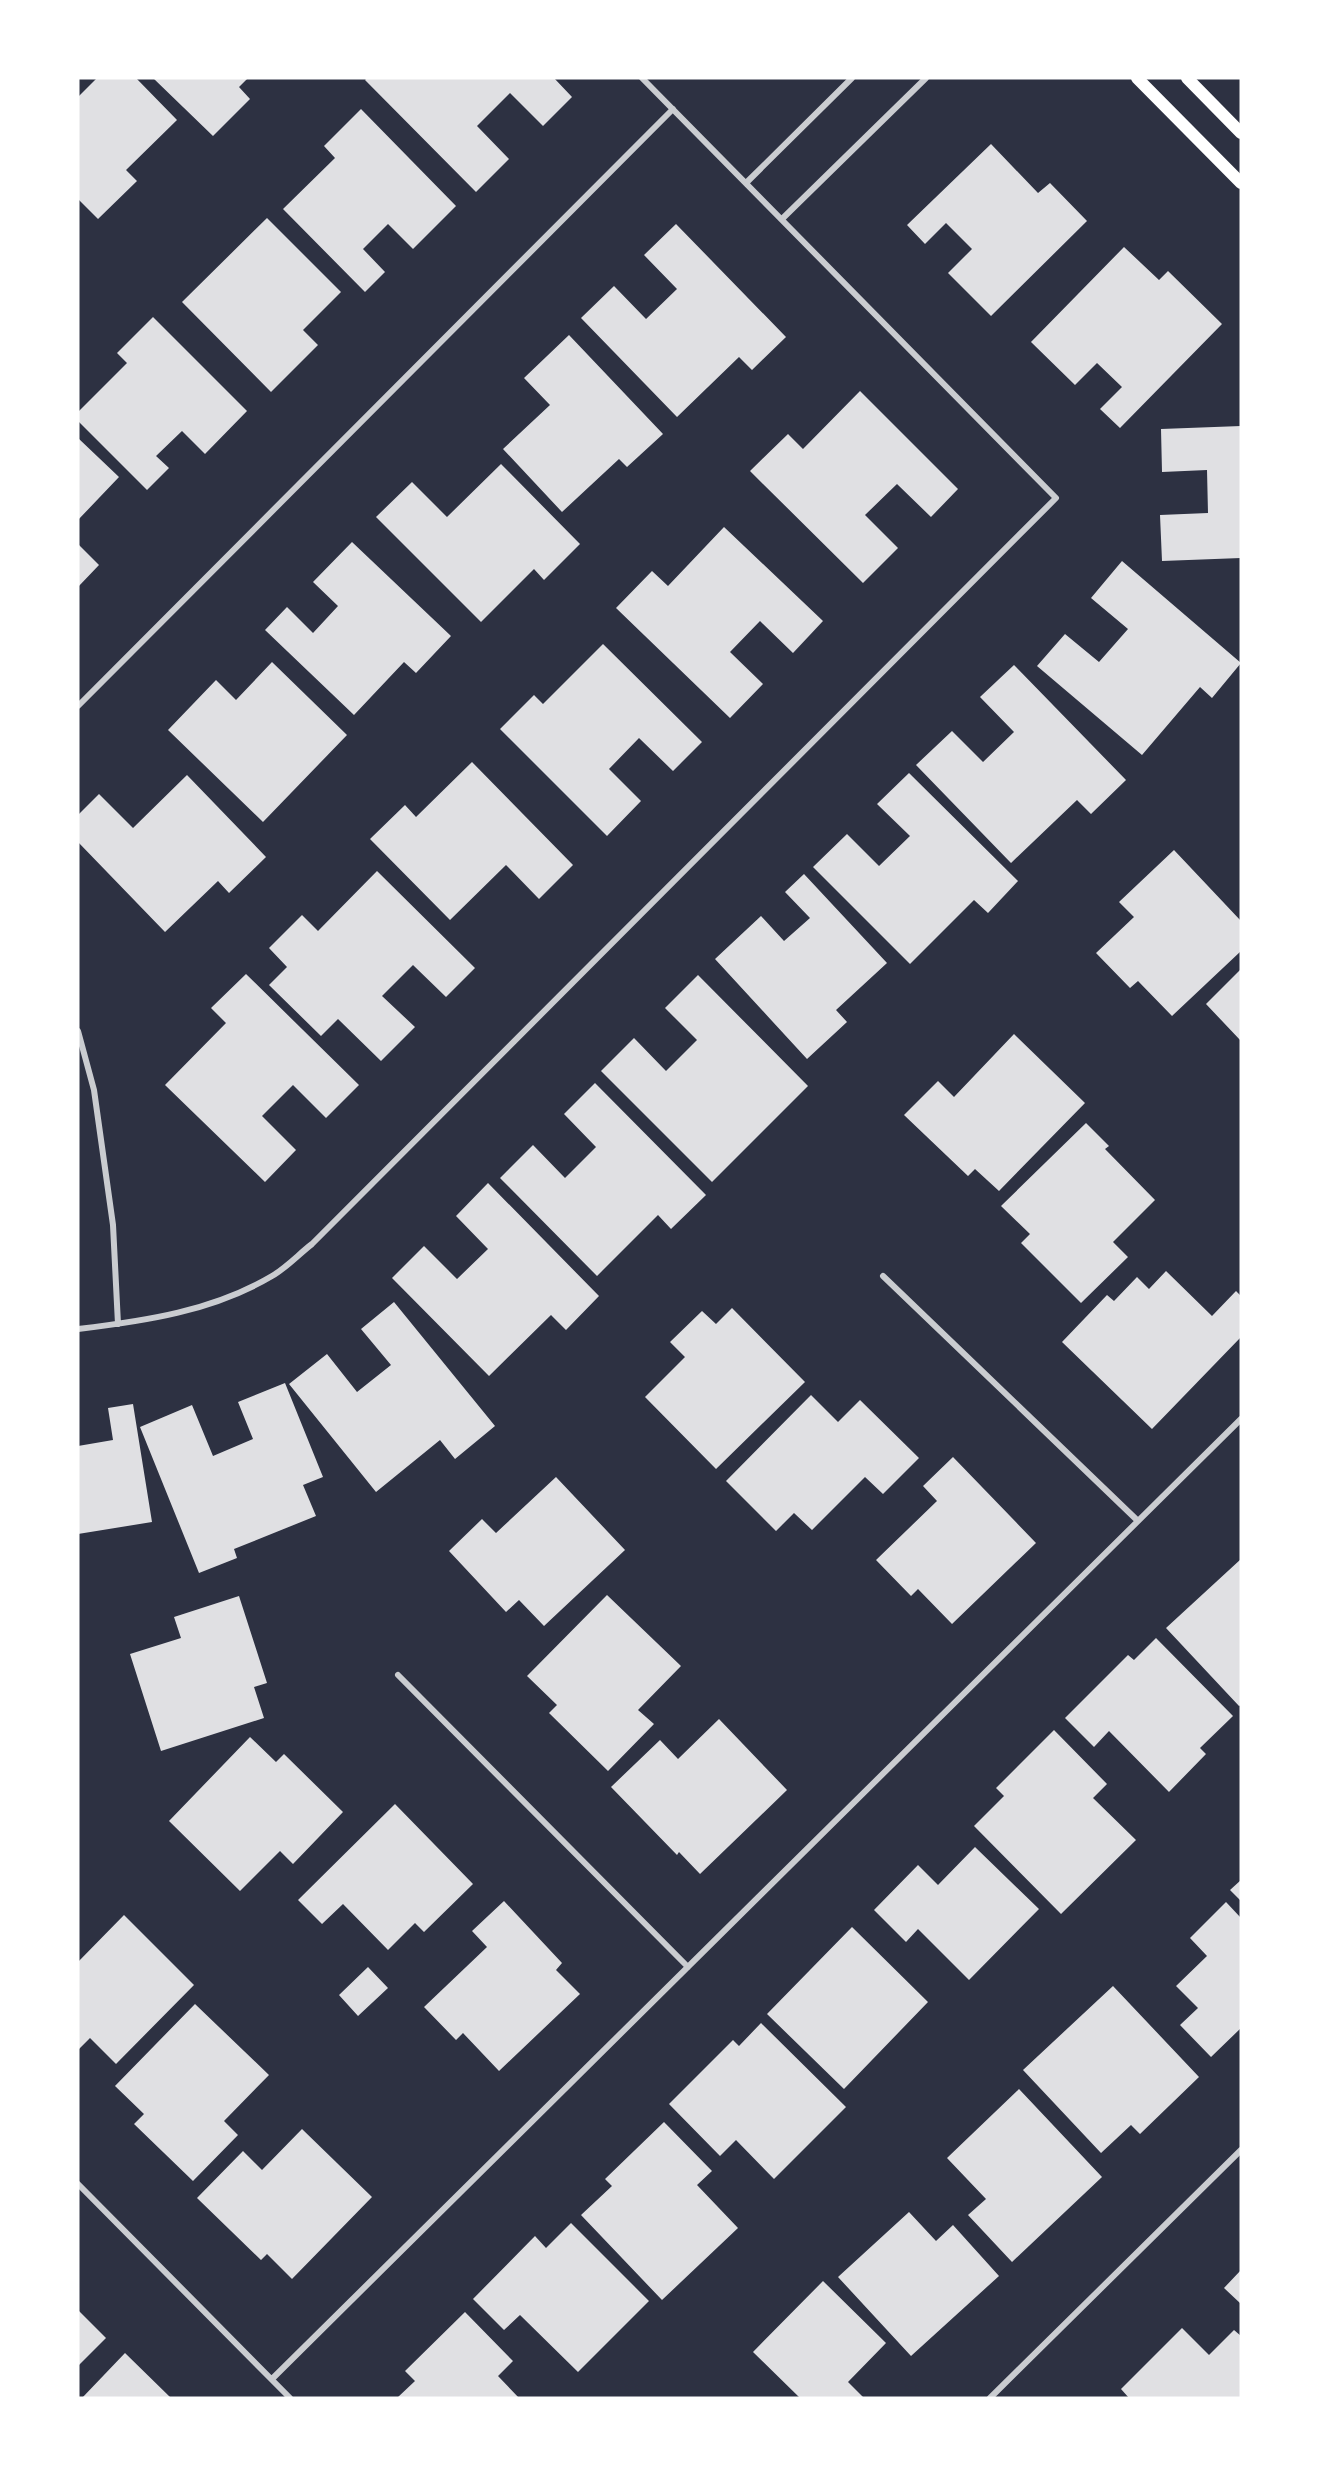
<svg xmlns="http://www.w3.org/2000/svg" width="1319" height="2476" font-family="'Exo 2',sans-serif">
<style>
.building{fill:#e0e0e3}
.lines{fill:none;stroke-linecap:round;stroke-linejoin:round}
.minor{stroke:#caccd0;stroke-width:6}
.secondary{stroke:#fff;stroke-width:12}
</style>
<rect width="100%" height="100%" fill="#2d3142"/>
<path class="building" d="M 97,78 L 136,78 L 177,120 L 126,170 L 137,181 L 98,219 L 78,199 L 78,97 Z
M 153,78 L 248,78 L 239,87 L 250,99 L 213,136 Z
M 367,78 L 554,78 L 572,97 L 543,126 L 510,93 L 477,126 L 509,159 L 476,192 L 365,80 Z
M 361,109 L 456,206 L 413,249 L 388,224 L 363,249 L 385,272 L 365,292 L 283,209 L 335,158 L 324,146 Z
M 991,144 L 1038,193 L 1050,183 L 1087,221 L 991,316 L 948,273 L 972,249 L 946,223 L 925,244 L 907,225 Z
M 267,218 L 341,292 L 303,330 L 318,345 L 271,392 L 182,302 Z
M 676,224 L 786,337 L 752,370 L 739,357 L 677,417 L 581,318 L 614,286 L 646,319 L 677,289 L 644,255 Z
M 1124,247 L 1159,280 L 1168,271 L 1222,324 L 1120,428 L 1100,409 L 1122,387 L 1097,363 L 1075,385 L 1031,342 Z
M 153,317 L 247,411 L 205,454 L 182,431 L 156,456 L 169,468 L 147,490 L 78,421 L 78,412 L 127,363 L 117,353 Z
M 569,335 L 663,434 L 627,467 L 619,459 L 562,512 L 503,449 L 550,405 L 524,378 Z
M 860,391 L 958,489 L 931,517 L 897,484 L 865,515 L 898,548 L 863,583 L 750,471 L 788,434 L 803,449 Z
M 1241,426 L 1241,558 L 1162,561 L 1160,515 L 1208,513 L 1207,470 L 1162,472 L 1161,429 Z
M 78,438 L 119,477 L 78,520 Z
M 501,464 L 580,544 L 544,580 L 534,569 L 481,622 L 376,517 L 412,482 L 447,517 Z
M 724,527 L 823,621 L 793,653 L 760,621 L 730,652 L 763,684 L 730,718 L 616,608 L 652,571 L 668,586 Z
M 352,542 L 451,636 L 416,673 L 404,662 L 354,715 L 265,630 L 287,607 L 313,633 L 338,606 L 313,582 Z
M 78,544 L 99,565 L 78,587 Z
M 1122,561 L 1241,663 L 1212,698 L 1200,687 L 1142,755 L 1037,666 L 1065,634 L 1099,662 L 1128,629 L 1091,598 Z
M 603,644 L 702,742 L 673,771 L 639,738 L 609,769 L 641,801 L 607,836 L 500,729 L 534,695 L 543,704 Z
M 272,662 L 347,735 L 263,822 L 168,730 L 216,680 L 236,700 Z
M 1014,665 L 1126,780 L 1091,814 L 1077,800 L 1011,863 L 916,765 L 952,731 L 983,762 L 1014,732 L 980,697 Z
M 472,762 L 573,865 L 539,899 L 506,865 L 450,920 L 370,839 L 405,805 L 416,817 Z
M 909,773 L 1018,881 L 988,913 L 974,900 L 910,964 L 813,867 L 847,834 L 879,866 L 910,836 L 877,804 Z
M 187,775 L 266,857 L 229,893 L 218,881 L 165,932 L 78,842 L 78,815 L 99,794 L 133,828 Z
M 1174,850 L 1241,921 L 1241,951 L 1172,1016 L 1138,981 L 1130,988 L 1096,953 L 1134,917 L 1119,902 Z
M 377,871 L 475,968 L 446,997 L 413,965 L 382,996 L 415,1027 L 381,1061 L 338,1019 L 321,1036 L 269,985 L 287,967 L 269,948 L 302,915 L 318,931 Z
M 804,874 L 887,963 L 836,1010 L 847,1022 L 807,1059 L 715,959 L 761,916 L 784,941 L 810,918 L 785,892 Z
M 1241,969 L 1241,1041 L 1206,1004 Z
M 246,974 L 359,1085 L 326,1118 L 293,1085 L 262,1116 L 296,1150 L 265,1182 L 165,1085 L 226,1023 L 211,1008 Z
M 698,975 L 808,1086 L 712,1182 L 601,1071 L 634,1038 L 666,1071 L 697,1040 L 665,1008 Z
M 1014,1034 L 1085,1103 L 999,1191 L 975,1169 L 968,1176 L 904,1115 L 938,1081 L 954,1097 Z
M 595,1083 L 706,1195 L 671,1229 L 658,1215 L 597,1276 L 500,1178 L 533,1145 L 565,1178 L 596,1147 L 564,1114 Z
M 1086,1123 L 1109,1146 L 1105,1149 L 1155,1200 L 1113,1242 L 1128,1257 L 1081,1303 L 1021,1243 L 1030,1234 L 1001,1206 Z
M 488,1183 L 599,1296 L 566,1330 L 551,1315 L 489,1376 L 392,1278 L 424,1246 L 457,1279 L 488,1249 L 456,1216 Z
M 1166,1271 L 1212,1316 L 1236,1291 L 1241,1296 L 1241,1337 L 1152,1429 L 1062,1342 L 1107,1295 L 1114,1301 L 1137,1277 L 1149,1289 Z
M 394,1302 L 495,1426 L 455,1459 L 440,1440 L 376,1492 L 289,1384 L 327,1354 L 357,1392 L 391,1365 L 361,1329 Z
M 732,1308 L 805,1382 L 716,1469 L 645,1397 L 685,1357 L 670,1342 L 702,1311 L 716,1324 Z
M 285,1383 L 323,1477 L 303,1485 L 316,1516 L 234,1549 L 237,1558 L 199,1573 L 140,1427 L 192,1405 L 213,1456 L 253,1439 L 238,1402 Z
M 811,1395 L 838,1422 L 860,1400 L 919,1458 L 883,1494 L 865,1477 L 812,1530 L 794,1513 L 776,1531 L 726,1481 Z
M 133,1404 L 152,1522 L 78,1534 L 78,1446 L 113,1440 L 108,1408 Z
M 953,1457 L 1036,1543 L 952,1624 L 918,1589 L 911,1596 L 876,1560 L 937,1501 L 923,1486 Z
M 556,1477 L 625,1550 L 544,1626 L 519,1600 L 506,1612 L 449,1551 L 482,1519 L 496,1533 Z
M 1241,1559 L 1241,1705 L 1239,1706 L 1166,1628 Z
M 607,1595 L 681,1666 L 638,1710 L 654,1724 L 608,1771 L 549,1713 L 557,1705 L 527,1676 Z
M 239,1596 L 267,1683 L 254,1687 L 264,1718 L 161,1751 L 130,1654 L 181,1638 L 174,1617 Z
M 1156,1638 L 1233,1716 L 1200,1748 L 1206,1754 L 1169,1792 L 1109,1731 L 1094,1747 L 1065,1718 L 1128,1655 L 1134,1660 Z
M 719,1719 L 787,1790 L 700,1874 L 679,1852 L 677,1855 L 611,1787 L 660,1740 L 678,1759 Z
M 1054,1730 L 1107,1784 L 1093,1798 L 1136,1840 L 1061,1914 L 974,1826 L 1004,1796 L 996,1788 Z
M 250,1737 L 276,1762 L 284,1754 L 343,1812 L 293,1864 L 280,1851 L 240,1891 L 169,1821 Z
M 395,1804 L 473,1884 L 424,1932 L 415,1923 L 388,1950 L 343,1904 L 322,1924 L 298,1900 Z
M 975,1847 L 1039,1909 L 969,1980 L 918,1929 L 906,1942 L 874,1910 L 918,1865 L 938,1885 Z
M 1241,1880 L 1241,1901 L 1230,1890 Z
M 504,1901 L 562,1963 L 556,1970 L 580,1994 L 499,2071 L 463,2033 L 456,2040 L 424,2007 L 487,1947 L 472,1931 Z
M 1226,1902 L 1241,1918 L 1241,2028 L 1211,2057 L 1180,2025 L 1198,2008 L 1176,1986 L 1207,1956 L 1190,1938 Z
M 124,1915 L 194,1985 L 116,2064 L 90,2038 L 78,2050 L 78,1962 Z
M 852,1927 L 928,2002 L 844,2089 L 767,2014 Z
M 368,1967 L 388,1988 L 358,2016 L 339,1995 Z
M 1113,1986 L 1199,2077 L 1140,2134 L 1131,2125 L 1101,2153 L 1023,2070 Z
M 195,2004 L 269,2075 L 224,2121 L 238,2135 L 193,2181 L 134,2124 L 144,2114 L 115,2086 Z
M 761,2023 L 846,2107 L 774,2179 L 736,2140 L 720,2156 L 669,2104 L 733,2040 L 739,2046 Z
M 1019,2089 L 1102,2177 L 1012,2262 L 968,2215 L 986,2199 L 947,2158 Z
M 664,2122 L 712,2171 L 697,2185 L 738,2228 L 662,2300 L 581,2215 L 612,2186 L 605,2179 Z
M 302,2129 L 372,2197 L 292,2279 L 267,2254 L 261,2260 L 197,2198 L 243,2151 L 262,2170 Z
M 909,2212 L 936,2241 L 953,2225 L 999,2276 L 911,2356 L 838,2277 Z
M 571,2223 L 649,2301 L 578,2372 L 520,2315 L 504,2330 L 473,2299 L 535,2236 L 546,2248 Z
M 1241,2270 L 1241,2304 L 1224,2288 Z
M 823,2281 L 886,2343 L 848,2382 L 864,2398 L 800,2398 L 753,2352 Z
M 78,2310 L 106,2338 L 78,2366 Z
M 465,2312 L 513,2361 L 498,2376 L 519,2398 L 397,2398 L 415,2381 L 405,2371 Z
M 1182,2328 L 1209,2355 L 1234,2330 L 1241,2336 L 1241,2398 L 1129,2398 L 1121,2389 Z
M 125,2353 L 171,2398 L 82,2398 Z"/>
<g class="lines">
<path class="minor" d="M 746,183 L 852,78
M 782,219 L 926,78
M 78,706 L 673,109
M 78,1031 L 94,1090 L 113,1225 L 118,1324
M 883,1276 L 1138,1521
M 78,1329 C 145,1321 213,1311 272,1276 C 286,1268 299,1254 312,1244 L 1056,498 L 642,78
M 398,1675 L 688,1967
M 78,2184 L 290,2398
M 272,2379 L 1241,1419
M 990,2398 L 1241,2150"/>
<path class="secondary" d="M 1137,78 L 1241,183
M 1187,78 L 1241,133"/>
</g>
<rect width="1319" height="2476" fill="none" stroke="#ffffff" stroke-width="159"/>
</svg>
